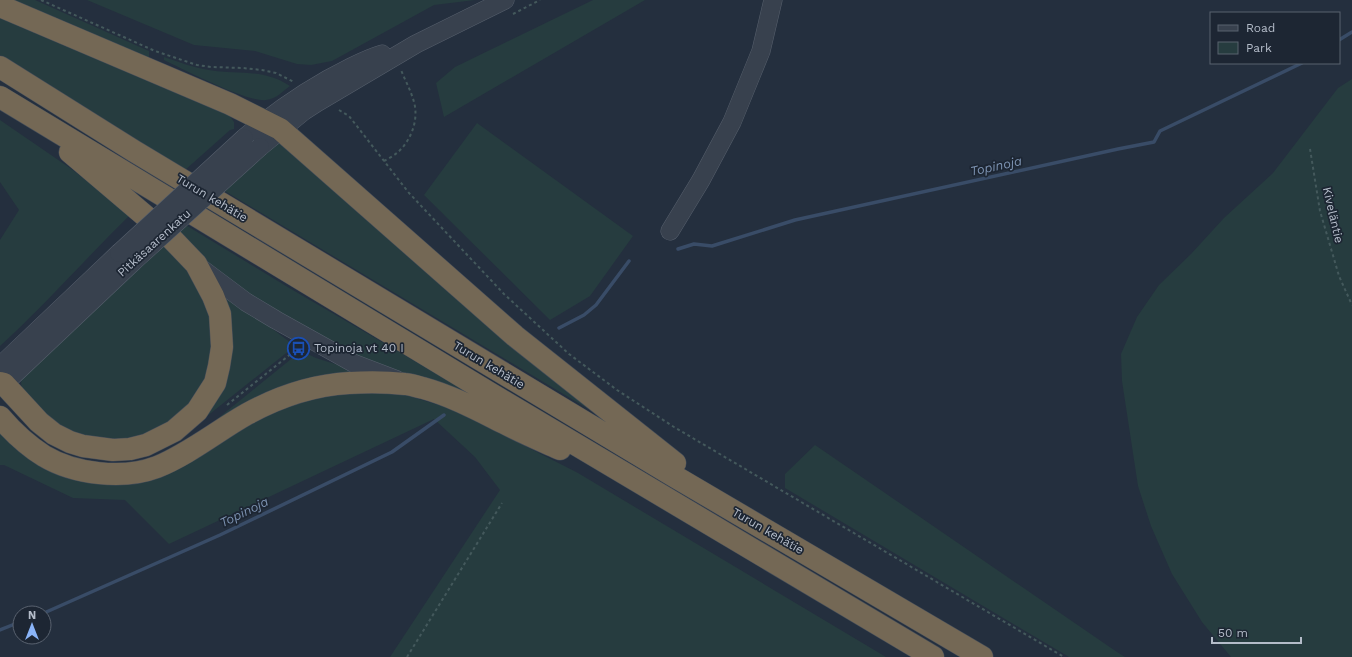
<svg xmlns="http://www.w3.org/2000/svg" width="1352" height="657" font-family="'Work Sans',sans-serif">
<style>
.green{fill:#263c3f}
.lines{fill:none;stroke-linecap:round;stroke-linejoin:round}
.stream{stroke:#394c67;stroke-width:3.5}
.minor-casing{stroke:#565f6c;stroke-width:19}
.highway-casing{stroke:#434c59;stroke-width:23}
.path{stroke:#44595c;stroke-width:2;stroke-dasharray:3 3;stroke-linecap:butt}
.minor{stroke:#38414e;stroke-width:18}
.highway{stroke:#746855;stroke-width:22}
.minor-bridge-casing{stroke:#565f6c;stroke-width:19;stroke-linecap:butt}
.minor-bridge{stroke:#38414e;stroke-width:18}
.labels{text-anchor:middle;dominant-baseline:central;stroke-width:3.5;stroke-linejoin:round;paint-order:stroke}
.street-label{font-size:12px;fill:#b4bcc9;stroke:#1d2633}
.poi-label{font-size:12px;fill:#b4bcc9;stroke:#1d2633;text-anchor:start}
.water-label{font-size:13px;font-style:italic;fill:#7c92b1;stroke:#1d2633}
</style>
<rect width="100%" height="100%" fill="#242f3e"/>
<path class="green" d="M 4,0 L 35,0 L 149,51 L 149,59 Z
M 87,0 L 475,0 L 434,5 L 332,61 L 311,65 L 297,64 L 255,51 L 194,45 Z
M 593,0 L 645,0 L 444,117 L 436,83 L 455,67 Z
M 0,13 L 229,115 L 234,122 L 234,129 L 230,130 L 184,171 L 95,116 L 0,55 Z
M 164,57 C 179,62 194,68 209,70 C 238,75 263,68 290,86 C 282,92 276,99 266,100 C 248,103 183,69 164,60 Z
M 1352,79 L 1352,657 L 1231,657 L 1202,622 L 1172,574 L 1151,526 L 1138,486 L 1122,381 L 1121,354 L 1137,317 L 1159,285 L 1191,254 L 1224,218 L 1273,173 L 1338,88 Z
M 0,120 L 70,168 L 131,214 C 87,257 46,304 0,346 L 0,240 L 19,210 L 0,182 Z
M 477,123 L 633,236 L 590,296 L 550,320 L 424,195 Z
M 281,137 L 620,428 L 223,190 Z
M 184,224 L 291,289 L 497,409 L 341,350 L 222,279 L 174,234 Z
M 166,241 L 178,254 L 211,312 L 214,360 L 198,395 L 178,415 L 169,423 L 148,433 L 125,440 L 88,438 L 56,425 L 23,392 L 21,384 L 22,375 Z
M 214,285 L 295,346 L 201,421 L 218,392 Z
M 301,351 L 316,358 L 367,374 L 220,425 L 217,419 Z
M 393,391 L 455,410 L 578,473 L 886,657 L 390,657 L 500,490 L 475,457 L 434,419 L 169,544 L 125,500 L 73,498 L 4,465 L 0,465 L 0,429 L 107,482 L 298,402 L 348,392 Z
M 815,445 L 1117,652 L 1125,657 L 1069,657 L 785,488 L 785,474 Z"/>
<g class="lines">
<path class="stream" d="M 1339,40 L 1352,32
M 678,249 L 694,244 L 712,246 L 795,220 L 1118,149 L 1154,142 L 1160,131 L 1302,63
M 559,328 L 584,315 L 596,305 L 629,261
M 44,613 L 220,535 L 392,452 L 444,415
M 0,630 L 20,622"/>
<defs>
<path id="minor" d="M 244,138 C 277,110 312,86 351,67 C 361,62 372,57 382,54
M 260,147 L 304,111 L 318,102 L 416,44 L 505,0
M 670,231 L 701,180 L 732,122 L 761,51 L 773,0
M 198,266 L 246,302 L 276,320 L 355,364 L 397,380
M 0,366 L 119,253
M 0,386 L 4,384 L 134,261"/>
<path id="highway" d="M 0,6 L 230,104 L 280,129 L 515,336 L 675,463
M 0,67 L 134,151 L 674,476 L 982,657
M 0,97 L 491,394 L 933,657
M 0,383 L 4,384 L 39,422 L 54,434 L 70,442 L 83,446 L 113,450 L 130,449 L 146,445 L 174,431 L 197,411 L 215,383 L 219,366 L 222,347 L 220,314 L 213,296 L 196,264 L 170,237 L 70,152
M 0,417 C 12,431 28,446 44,456 C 74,474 123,480 157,467 C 189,454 217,431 247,414 C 278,397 314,385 349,383 C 367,382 387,382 405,384 C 411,384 417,387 423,388 C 452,396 478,410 504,423 C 523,433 542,441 560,449"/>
</defs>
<use href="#minor" class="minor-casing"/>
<use href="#highway" class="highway-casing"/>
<path class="path" d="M 41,0 L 155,51 L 197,65 L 211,67 L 243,68 L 262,70 L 276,73 L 294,82
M 513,14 L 540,0
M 339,110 L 349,116 L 409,193 L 504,294 L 569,354 L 617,390 L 674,427 L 1064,657
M 1310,149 L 1320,211 L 1339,276 L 1352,305
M 384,161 C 388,159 393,156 397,153 C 411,141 419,120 414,102 C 411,91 405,80 401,70
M 227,405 L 297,349
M 407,657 L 502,503"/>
<use href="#minor" class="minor"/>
<use href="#highway" class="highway"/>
<defs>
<path id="minor-bridge" d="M 119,253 L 244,138
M 134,261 L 260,147"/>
</defs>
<use href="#minor-bridge" class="minor-bridge-casing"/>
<use href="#minor-bridge" class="minor-bridge"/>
</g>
<defs>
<symbol id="bus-ring" viewBox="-11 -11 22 22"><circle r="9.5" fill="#1d2633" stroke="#1a4fb4" stroke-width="1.5"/><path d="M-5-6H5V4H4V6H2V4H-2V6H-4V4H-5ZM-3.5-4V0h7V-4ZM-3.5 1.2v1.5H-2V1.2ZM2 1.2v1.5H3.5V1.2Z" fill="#1a4fb4"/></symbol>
</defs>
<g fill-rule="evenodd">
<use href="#bus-ring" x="286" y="336" width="25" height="25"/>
</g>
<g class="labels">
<g class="street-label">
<text transform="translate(212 198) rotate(31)">Turun kehätie</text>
<text transform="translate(1333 215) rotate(77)">Kiveläntie</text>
<text transform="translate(154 243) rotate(-42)">Pitkäsaarenkatu</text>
<text transform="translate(489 365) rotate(31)">Turun kehätie</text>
<text transform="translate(768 531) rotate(30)">Turun kehätie</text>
</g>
<g class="poi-label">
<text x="314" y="348">Topinoja vt 40 I</text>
</g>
<g class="water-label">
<text transform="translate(996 166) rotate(-12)">Topinoja</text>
<text transform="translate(244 512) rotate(-26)">Topinoja</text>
</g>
</g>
<rect x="1210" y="12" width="130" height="52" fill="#1d2633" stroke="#59626f"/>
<rect x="1218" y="25" width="20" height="6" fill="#38414e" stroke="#59626f"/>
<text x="1246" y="32" font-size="12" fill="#b4bcc9">Road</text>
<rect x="1218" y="42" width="20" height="12" fill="#263c3f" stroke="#59626f"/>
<text x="1246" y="52" font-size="12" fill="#b4bcc9">Park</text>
<g transform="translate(32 625)"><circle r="19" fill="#1d2633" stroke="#59626f"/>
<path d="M0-3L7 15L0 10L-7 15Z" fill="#8ab4f8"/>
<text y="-6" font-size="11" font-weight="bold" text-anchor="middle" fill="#b4bcc9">N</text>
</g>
<path d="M1212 637v6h89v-6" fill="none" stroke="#b4bcc9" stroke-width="2"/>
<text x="1218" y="637" font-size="12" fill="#b4bcc9" stroke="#1d2633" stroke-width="3" paint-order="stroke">50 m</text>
</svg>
